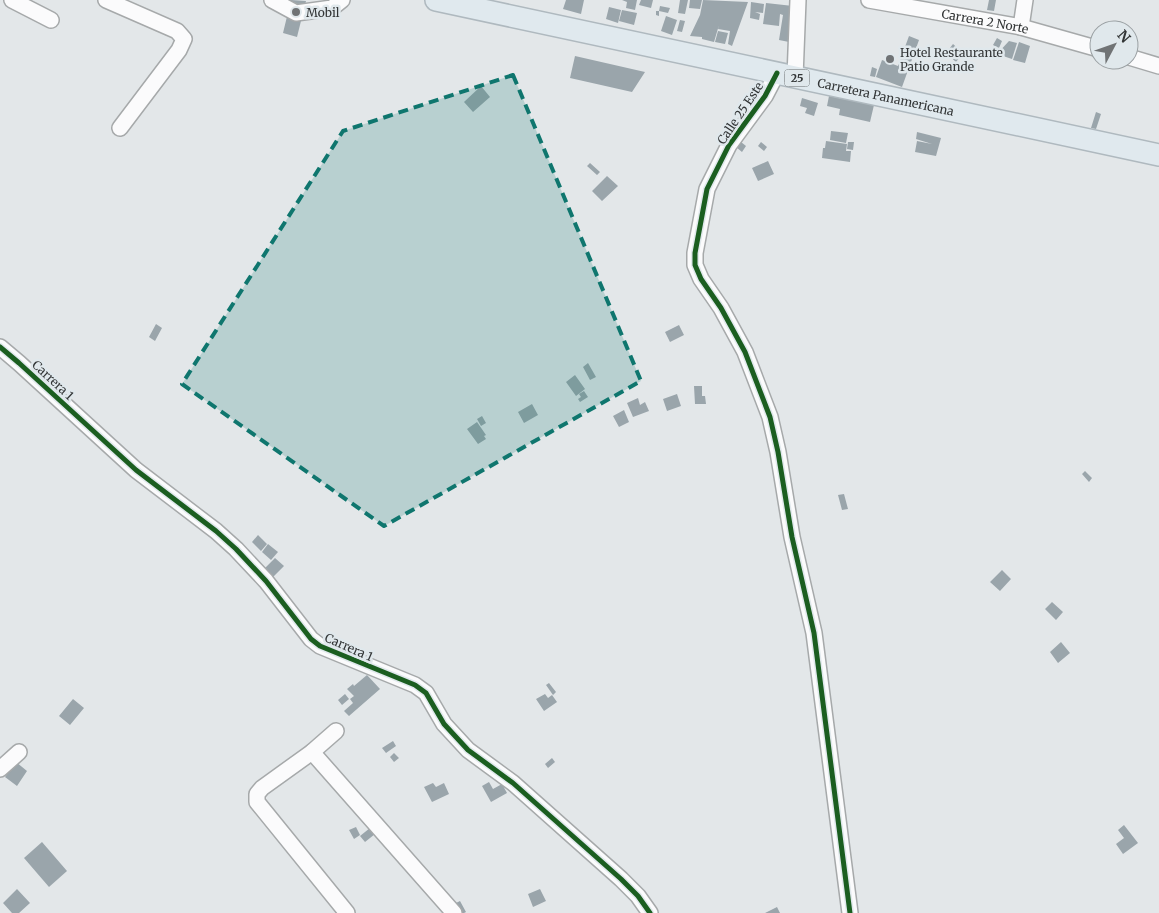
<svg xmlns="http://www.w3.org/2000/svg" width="1159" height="913" font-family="Merriweather,serif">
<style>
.building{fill:#9aa5ab}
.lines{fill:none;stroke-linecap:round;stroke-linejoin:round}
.minor-casing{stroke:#a6a9aa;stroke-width:18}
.highway-casing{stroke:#afb9bf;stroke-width:24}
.minor{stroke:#fbfbfc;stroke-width:15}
.highway{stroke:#e0e9ee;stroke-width:21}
.cycleway-casing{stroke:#e0e8ec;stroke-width:8}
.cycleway{stroke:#1b5e20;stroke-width:5}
.marked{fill:#0f766e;fill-opacity:0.2;stroke:#0f766e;stroke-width:4;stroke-dasharray:10 6;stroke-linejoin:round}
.poi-dot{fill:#707375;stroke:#e0e8ec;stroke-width:2}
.labels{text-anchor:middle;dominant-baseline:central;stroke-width:5;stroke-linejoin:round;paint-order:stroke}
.shield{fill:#e0e8ec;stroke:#666b6d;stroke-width:1}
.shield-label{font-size:11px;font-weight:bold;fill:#323536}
.poi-label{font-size:12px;fill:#323536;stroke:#e0e8ec;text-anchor:start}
.street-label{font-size:12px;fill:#323536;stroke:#e0e8ec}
</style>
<rect width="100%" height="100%" fill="#e3e7e9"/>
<path class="building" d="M 291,0 L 306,1 L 297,37 L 283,33 Z
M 566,0 L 584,0 L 581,14 L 563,9 Z
M 622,0 L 637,0 L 635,10 L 626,8 L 627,2 Z
M 641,0 L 653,0 L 651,8 L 639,5 Z
M 680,0 L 688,0 L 685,14 L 678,13 Z
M 690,0 L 702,0 L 700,9 L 689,8 Z
M 703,0 L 748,2 L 732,46 L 728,44 L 730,31 L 718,29 L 719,25 L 714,42 L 702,39 L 702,37 L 690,36 L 700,15 Z
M 989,0 L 996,0 L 994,11 L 987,10 Z
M 751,2 L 764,4 L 763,13 L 755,12 L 760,14 L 759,20 L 750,18 Z
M 766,3 L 793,6 L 789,42 L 779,40 L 783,15 L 780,14 L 779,26 L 763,24 Z
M 660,6 L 670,8 L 668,13 L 659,11 L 659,16 L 656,15 L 656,11 L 659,11 Z
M 609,7 L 621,10 L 618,23 L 606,19 Z
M 622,10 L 637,13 L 634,25 L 619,21 Z
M 666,16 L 677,20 L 672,35 L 661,31 Z
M 680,20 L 685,21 L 682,32 L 677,31 Z
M 718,31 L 728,33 L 725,44 L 715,42 Z
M 909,36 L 919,40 L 902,87 L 876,77 L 882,60 L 898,66 Z
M 997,38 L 1002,41 L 999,48 L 993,45 Z
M 1009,41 L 1017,43 L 1012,59 L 997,54 Z
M 1019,42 L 1030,46 L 1025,63 L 1013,60 Z
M 953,44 L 963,53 L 956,62 L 946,53 Z
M 575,56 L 645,72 L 632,92 L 570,78 Z
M 872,67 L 877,69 L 875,77 L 870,76 Z
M 481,86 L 490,97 L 473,112 L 464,102 Z
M 829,96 L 874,105 L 870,122 L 839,115 L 840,109 L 827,106 Z
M 802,98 L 818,103 L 814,116 L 805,113 L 807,108 L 800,106 Z
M 1096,112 L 1101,114 L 1096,129 L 1091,128 Z
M 831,131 L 848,133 L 846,143 L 830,140 Z
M 917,132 L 941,138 L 936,156 L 915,152 L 917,141 L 932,144 L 916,139 Z
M 826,141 L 847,144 L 846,151 L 851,151 L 850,162 L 822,158 L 823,148 L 825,148 Z
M 741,142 L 746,146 L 742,152 L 736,147 Z
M 761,142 L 767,147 L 764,151 L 758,146 Z
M 848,142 L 854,142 L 853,150 L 847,149 Z
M 768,161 L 774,174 L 758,181 L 752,168 Z
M 590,163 L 600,172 L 597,175 L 587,166 Z
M 607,176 L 618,186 L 602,201 L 592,191 Z
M 156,324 L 162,328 L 155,341 L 149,337 Z
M 679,325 L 684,335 L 670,342 L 665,332 Z
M 588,363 L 596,377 L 590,380 L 583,367 Z
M 575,375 L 585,389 L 576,396 L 566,382 Z
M 694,386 L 702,386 L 702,396 L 705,396 L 706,404 L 695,404 Z
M 584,391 L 588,397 L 580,402 L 578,399 L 581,397 L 579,394 Z
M 677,394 L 681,406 L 667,411 L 663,399 Z
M 638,398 L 640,405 L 645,402 L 649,411 L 633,417 L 627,403 Z
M 532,404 L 538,415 L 524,423 L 518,412 Z
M 624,410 L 629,422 L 619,427 L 613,416 Z
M 482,416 L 486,423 L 481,426 L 477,419 Z
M 477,422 L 486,435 L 484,436 L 486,439 L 478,444 L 467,429 Z
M 1085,471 L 1092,478 L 1089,482 L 1082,474 Z
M 844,494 L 848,509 L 842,510 L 838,495 Z
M 258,535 L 267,544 L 261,551 L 252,542 Z
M 268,544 L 278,552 L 271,560 L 262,552 Z
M 275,558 L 284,566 L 273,577 L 264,569 Z
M 1002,570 L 1011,579 L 1000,591 L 990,582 Z
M 1052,602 L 1063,612 L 1056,620 L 1045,609 Z
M 1061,642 L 1070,653 L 1058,663 L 1050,652 Z
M 367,675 L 380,689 L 349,716 L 344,711 L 353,703 L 350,699 L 354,696 L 347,689 L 353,684 L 354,686 Z
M 549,683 L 556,692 L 553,695 L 546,685 Z
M 345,694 L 349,699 L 342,705 L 338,700 Z
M 545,694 L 548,698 L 552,695 L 557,702 L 544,711 L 536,699 Z
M 73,699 L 84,708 L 70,725 L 59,716 Z
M 393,741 L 396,746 L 386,753 L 382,748 Z
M 394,753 L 399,758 L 394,762 L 390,757 Z
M 552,758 L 555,762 L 548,768 L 545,764 Z
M 16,762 L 27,771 L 17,786 L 5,777 Z
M 489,782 L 493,789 L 502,784 L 507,793 L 491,802 L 482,786 Z
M 433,783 L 436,787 L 444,783 L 449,794 L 432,802 L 424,787 Z
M 1124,825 L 1138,843 L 1123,854 L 1116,844 L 1124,838 L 1118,830 Z
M 356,827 L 360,835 L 354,839 L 349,830 Z
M 370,828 L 375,834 L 365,842 L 360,836 Z
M 42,842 L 67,871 L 49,887 L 24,858 Z
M 17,889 L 30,903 L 19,913 L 12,913 L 3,903 Z
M 540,889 L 546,901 L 533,907 L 528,894 Z
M 460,901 L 466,912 L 464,913 L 459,913 L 454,904 Z
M 777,907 L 780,913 L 765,913 Z"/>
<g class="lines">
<defs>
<g id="minor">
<path d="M 12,0 L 51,20"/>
<path d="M 106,0 L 177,31 L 184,39 L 179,50 L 120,128"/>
<path d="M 272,0 L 296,13 L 332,8 L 342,0"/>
<path id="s1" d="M 869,0 L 1021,27 L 1099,49"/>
<path d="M 1021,27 L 1025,0"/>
<path d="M 1129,57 L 1159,66"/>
<path d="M 777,73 L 765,96 L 729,145 L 707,189 L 695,253 L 695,265 L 701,279 L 721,308 L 745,352 L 770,417 L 778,452 L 792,537 L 814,633 L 850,913"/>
<path d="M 795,77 L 798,0"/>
<path d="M 0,347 L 19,363 L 136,470 L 216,531 L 236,549 L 266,581 L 311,639 L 320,646 L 415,685 L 426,693 L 444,724 L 468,750 L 513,783 L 621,879 L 638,896 L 650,913"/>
<path d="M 336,731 L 312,752 L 262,788 L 257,794 L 257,802 L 347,913"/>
<path d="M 312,752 L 454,913"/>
<path d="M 0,769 L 19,752"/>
</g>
<g id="highway">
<path id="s2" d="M 436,0 L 1159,155"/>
</g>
</defs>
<use href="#minor" class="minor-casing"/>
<use href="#highway" class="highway-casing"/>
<use href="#minor" class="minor"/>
<use href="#highway" class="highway"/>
<defs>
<path id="cycleway" d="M 777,73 L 765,96 L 729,145 L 707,189 L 695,253 L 695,265 L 701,279 L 721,308 L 745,352 L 770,417 L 778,452 L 792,537 L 814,633 L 850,913
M 0,347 L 19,363 L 136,470 L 216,531 L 236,549 L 266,581 L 311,639 L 320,646 L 415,685 L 426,693 L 444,724 L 468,750 L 513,783 L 621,879 L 638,896 L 650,913"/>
</defs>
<use href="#cycleway" class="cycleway-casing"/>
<use href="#cycleway" class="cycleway"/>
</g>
<path class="marked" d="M 513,75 L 641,381 L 384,526 L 182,384 L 343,131 Z"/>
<g class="poi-dot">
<circle cx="296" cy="12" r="5"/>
<circle cx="890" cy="59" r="5"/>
</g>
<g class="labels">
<rect class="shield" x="784.5" y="69.5" width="25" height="17" rx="4"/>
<g class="shield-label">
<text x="797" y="78">25</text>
</g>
<g class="poi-label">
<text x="306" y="12">Mobil</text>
<text x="900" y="52">Hotel Restaurante<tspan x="900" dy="14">Patio Grande</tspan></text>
</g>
<g class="street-label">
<text stroke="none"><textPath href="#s1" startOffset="118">Carrera 2 Norte</textPath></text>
<text stroke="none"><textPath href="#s2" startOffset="460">Carretera Panamericana</textPath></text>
<text transform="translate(740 113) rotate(-56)">Calle 25 Este</text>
<text transform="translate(53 380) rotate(43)">Carrera 1</text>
<text transform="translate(349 647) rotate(24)">Carrera 1</text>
</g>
</g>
<g transform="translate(1114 45) rotate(49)"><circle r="24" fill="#e0e8ec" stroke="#9aa0a3"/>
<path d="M0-4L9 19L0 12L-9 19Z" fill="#707375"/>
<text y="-8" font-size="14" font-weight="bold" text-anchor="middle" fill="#323536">N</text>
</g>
</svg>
